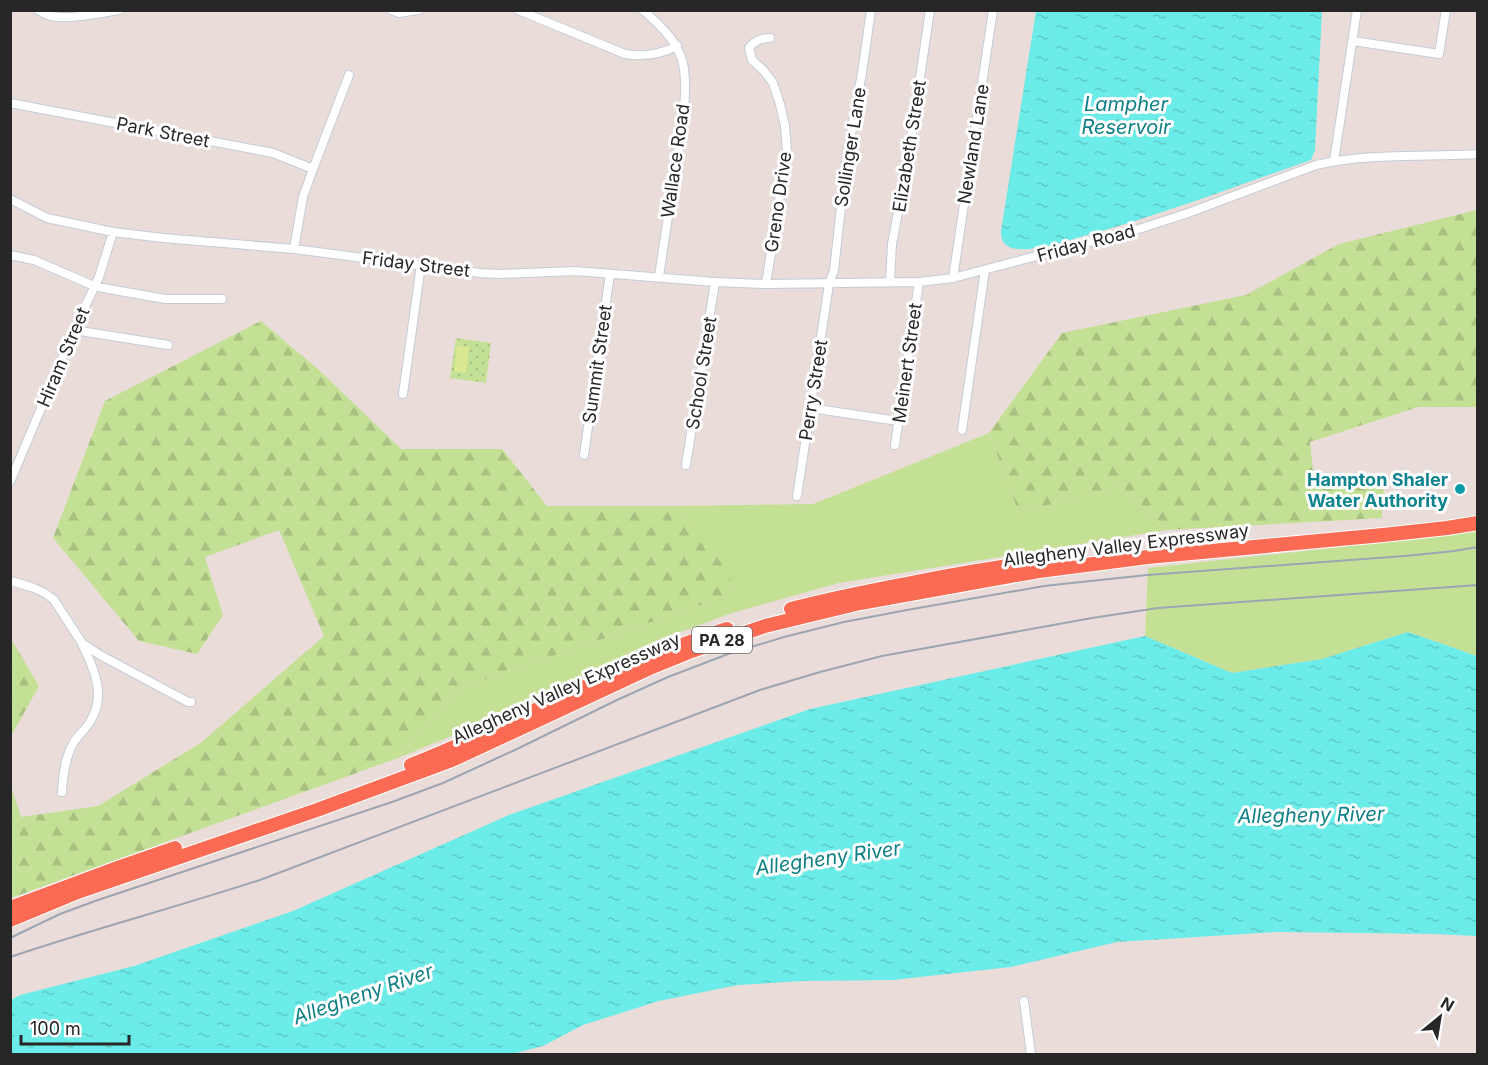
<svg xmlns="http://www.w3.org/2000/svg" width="1488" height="1065" font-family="Inter,sans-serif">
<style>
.grass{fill:#c4e095}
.forest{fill:url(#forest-firs)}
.park{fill:url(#park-dots)}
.pitch{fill:#dce891}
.water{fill:url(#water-ripples)}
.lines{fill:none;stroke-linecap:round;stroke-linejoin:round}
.street-casing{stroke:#c4ccd5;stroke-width:10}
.highway-casing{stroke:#fff;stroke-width:16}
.street{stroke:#fff;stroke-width:8}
.highway{stroke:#fb6b53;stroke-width:14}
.rail{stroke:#9ca5b2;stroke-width:2}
.culture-dot{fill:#0f9aa8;stroke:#fff;stroke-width:2}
.labels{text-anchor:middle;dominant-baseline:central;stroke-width:6;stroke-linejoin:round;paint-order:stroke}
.shield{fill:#fff;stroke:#686868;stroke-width:1.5}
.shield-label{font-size:16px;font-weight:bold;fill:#272727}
.street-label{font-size:18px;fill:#272727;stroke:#fff}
.culture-label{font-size:18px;font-weight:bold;fill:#0d838f;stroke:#fff;text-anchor:end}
.water-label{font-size:20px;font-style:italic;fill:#0f8086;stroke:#fff}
</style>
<defs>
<pattern id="forest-firs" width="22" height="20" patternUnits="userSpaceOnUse" patternTransform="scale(1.5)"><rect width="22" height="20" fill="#c4e095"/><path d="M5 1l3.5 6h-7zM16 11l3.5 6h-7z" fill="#a8c080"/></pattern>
<pattern id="park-dots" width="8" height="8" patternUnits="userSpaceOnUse" patternTransform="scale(1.5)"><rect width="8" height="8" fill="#c4e095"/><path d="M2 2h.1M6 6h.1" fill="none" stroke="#a8c080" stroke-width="1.8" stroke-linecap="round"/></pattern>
<pattern id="water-ripples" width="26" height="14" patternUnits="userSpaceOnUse" patternTransform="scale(1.5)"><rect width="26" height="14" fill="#6cece9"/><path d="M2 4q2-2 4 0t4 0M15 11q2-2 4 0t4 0" fill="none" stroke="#5ecac8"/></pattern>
</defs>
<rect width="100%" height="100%" fill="#eaddd9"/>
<path class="grass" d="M 989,433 L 1019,513 L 1120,486 L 1167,530 L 839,583 L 732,613 L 653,642 L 495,718 L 398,758 L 458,689 L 729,595 L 731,559 L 672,506 L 813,504 Z
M 1477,529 L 1477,656 L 1408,632 L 1322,659 L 1232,673 L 1145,636 L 1148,568 L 1413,539 Z"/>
<path class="forest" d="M 1477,210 L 1477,407 L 1418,407 L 1310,442 L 1314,479 L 1384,476 L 1382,518 L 1167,530 L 1120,486 L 1019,513 L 989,433 L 1062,333 L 1246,295 L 1339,244 Z
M 261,321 L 320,371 L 401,449 L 502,449 L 547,506 L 672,506 L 732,559 L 729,595 L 458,689 L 398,758 L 11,898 L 11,786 L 21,817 L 98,806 L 202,742 L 324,636 L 279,530 L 205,557 L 223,615 L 197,654 L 139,641 L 53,538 L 105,401 Z
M 10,637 L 39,686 L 11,736 L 10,736 Z"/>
<path class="park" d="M 456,338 L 491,343 L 486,383 L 450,378 Z"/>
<path class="pitch" d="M 457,346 L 469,347 L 466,373 L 454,371 Z"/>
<path class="water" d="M 1036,11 L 1322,11 L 1315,150 L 1311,160 C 1234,187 1158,216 1080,237 C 1063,242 1029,253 1012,248 C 1003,245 1001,239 1001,231 Z
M 1408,632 L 1477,656 L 1477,936 L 1432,934 L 1277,932 L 1117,942 L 1011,967 L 893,980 L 804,981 L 738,985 L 659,1001 L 583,1025 L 543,1046 L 512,1054 L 11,1054 L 11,1000 L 20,995 L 134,966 L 293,911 L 509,815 L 810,709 L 1145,636 L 1232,673 L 1322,659 Z"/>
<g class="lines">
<defs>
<path id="street" d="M 38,10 C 42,12 46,15 51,16 C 69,20 101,13 119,10
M 391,10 L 399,13 L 418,10
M 518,10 L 625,54 C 642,57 661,54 677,46
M 643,10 C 658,24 674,37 681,57 C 691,83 680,139 676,167 C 670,204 664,241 659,277
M 1353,41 L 1439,54 L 1446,10
M 10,103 L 273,153 L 313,169
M 1334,161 L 1357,10
M 10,199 L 47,218 L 113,232 L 163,238 L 294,249 L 480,273 L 499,274 L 575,271 L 715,282 L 766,284 L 919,282 L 953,278 L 1142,228 L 1188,213 L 1316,165 C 1368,153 1424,157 1478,154
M 294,249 L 303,197 L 313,169 L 349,75
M 10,255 L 34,260 L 94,286 L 109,289 L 165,299 L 222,299
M 953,278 L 993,10
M 890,282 L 892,244 L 908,159 L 930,10
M 766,284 L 787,151 L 785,126 L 780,104 L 773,83 L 764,71 L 752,60 L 749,48 C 754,41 762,38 770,38
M 74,330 L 168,345
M 403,394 L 421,265
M 810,408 L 898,421
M 962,430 L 985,270
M 895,445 L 919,282
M 584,455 L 610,274
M 686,465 L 715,282
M 10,482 L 74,330 L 99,277 L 113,232
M 797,496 L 829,284 L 834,270 L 846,162 L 862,73 L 871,10
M 10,581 C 26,585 42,589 54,600 L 82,643 L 100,655 L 188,702 L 191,702
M 62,792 C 63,775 65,757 74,742 C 79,734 87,728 91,720 C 106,695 94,668 82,644
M 1024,1001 L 1031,1054"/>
<path id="highway" d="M 791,609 C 836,597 881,589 926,580 C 970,572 1014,564 1058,559
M 411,765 C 518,723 618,665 727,629
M 10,908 L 120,867 L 175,848
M 10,920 L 75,893 L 317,810 L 452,760 L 652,667 L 689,652 L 765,626 L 860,603 L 1039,571 L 1148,557 L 1383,535 L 1447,528 L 1478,523"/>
</defs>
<use href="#street" class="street-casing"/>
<use href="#highway" class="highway-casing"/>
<use href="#street" class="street"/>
<use href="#highway" class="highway"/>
<path class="rail" d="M 10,938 L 60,914 L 98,900 L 392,802 L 443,783 L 517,749 L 617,700 L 668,677 L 728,654 L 784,637 L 844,622 L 907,610 L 1044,586 L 1147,575 L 1405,556 L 1454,551 L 1478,547
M 10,957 C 93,929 177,907 260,880 L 760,690 L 820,672 L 882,656 L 1092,618 L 1158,608 L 1478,585"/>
</g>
<circle class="culture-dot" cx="1460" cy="489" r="6"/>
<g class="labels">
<rect class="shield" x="692" y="627" width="60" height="26" rx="4.5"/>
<g class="shield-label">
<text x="722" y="640">PA 28</text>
</g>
<g class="street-label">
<text transform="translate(163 132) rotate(11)">Park Street</text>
<text transform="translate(973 144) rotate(-81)">Newland Lane</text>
<text transform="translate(909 146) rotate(-81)">Elizabeth Street</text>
<text transform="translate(850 147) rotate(-81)">Sollinger Lane</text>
<text transform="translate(675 161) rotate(-82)">Wallace Road</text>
<text transform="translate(778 202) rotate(-82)">Greno Drive</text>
<text transform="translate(1086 243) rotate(-15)">Friday Road</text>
<text transform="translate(416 264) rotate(7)">Friday Street</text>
<text transform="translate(63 357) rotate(-67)">Hiram Street</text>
<text transform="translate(907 363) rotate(-82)">Meinert Street</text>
<text transform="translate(597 364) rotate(-82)">Summit Street</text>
<text transform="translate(701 373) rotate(-81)">School Street</text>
<text transform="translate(813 390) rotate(-81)">Perry Street</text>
<text transform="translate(1126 545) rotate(-7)">Allegheny Valley Expressway</text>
<text transform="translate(566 688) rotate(-24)">Allegheny Valley Expressway</text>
</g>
<g class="culture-label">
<text x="1448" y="479">Hampton Shaler<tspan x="1448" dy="21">Water Authority</tspan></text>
</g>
<g class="water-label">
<text x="1126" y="104">Lampher<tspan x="1126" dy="23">Reservoir</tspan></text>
<text transform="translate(1311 815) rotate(-1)">Allegheny River</text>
<text transform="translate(828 858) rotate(-8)">Allegheny River</text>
<text transform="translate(363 994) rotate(-19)">Allegheny River</text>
</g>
</g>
<rect width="1488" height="1065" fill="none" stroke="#272727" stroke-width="24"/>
<g transform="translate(1440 1017) rotate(30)" stroke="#ffffff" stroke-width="4.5" paint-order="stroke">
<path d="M0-4.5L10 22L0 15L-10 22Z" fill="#272727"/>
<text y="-9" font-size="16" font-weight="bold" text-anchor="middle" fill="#272727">N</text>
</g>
<path d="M21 1035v9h108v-9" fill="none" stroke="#272727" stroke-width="3"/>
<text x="30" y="1035" font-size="18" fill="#272727" stroke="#ffffff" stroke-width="4.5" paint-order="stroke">100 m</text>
</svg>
